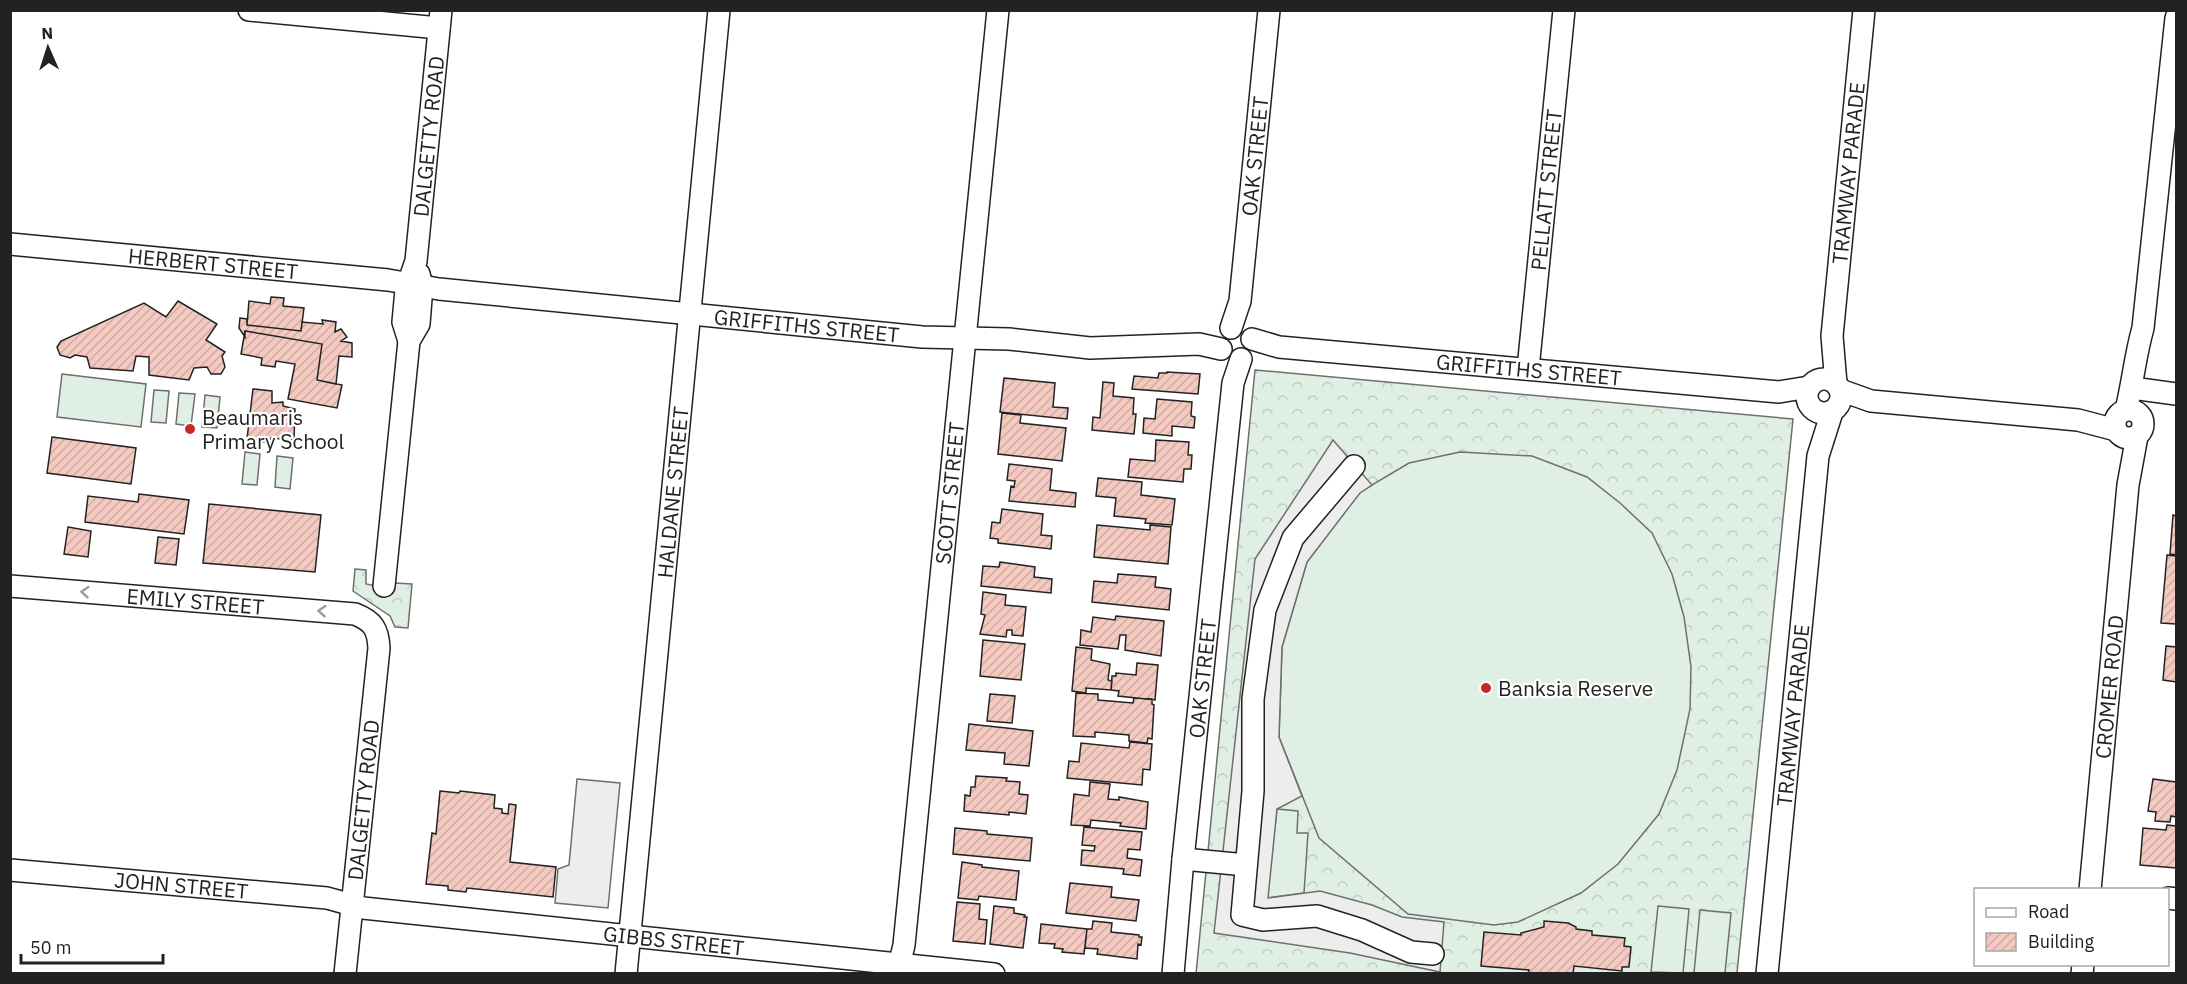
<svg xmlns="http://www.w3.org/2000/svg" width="2187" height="984" font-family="'IBM Plex Sans',sans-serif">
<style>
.forest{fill:url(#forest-crowns);stroke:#6f6f6f;stroke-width:1.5}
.pitch{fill:#e0efe3;stroke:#6f6f6f;stroke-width:1.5}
.parking{fill:#ededed;stroke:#6f6f6f;stroke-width:1.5}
.building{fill:url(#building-hatch);stroke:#222;stroke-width:1.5}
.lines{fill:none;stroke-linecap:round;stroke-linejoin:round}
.minor-casing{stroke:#222;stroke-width:24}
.minor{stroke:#fff;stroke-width:21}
.oneway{stroke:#9c9c9c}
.poi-dot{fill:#c62828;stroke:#fff;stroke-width:2}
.labels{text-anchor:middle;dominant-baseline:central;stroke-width:4.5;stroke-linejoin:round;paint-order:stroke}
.street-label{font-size:21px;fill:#222;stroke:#fff}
.poi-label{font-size:21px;fill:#222;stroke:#fff;text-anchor:start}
</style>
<defs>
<pattern id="forest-crowns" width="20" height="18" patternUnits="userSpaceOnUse" patternTransform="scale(1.5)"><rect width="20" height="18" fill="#e0efe3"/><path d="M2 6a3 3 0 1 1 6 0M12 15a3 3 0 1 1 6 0" fill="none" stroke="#c0cdc2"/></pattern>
<pattern id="building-hatch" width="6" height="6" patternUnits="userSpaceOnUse" patternTransform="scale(1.5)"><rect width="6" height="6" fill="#f3c9c0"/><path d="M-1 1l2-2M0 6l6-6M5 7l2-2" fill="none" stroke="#d0aca5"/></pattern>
</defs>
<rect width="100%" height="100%" fill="#fff"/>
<path class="forest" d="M 1255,370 L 1793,419 L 1737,973 L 1196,974 Z
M 355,569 L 366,570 L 366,584 L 382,587 L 395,583 L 412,584 L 408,628 L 395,627 L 390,616 L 353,591 Z"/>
<path class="pitch" d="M 62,374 L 146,384 L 141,427 L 57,417 Z
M 154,390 L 169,391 L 166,423 L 151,422 Z
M 179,393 L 195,394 L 191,426 L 176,424 Z
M 205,395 L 220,397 L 217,428 L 202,427 Z
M 245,452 L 260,454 L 257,485 L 242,484 Z
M 1460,452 L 1532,456 L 1587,477 L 1620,503 L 1652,533 L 1672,574 L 1684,617 L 1691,667 L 1690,709 L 1677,770 L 1659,814 L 1618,864 L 1581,893 L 1518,922 L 1494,925 L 1408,914 L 1319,838 L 1279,737 L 1282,647 L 1307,562 L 1360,492 L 1409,463 Z
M 277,456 L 293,458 L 290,489 L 275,487 Z
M 1277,809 L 1298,811 L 1297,833 L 1308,833 L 1304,893 L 1267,898 Z
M 1658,906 L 1689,909 L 1683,973 L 1651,972 Z
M 1700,910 L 1731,913 L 1725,973 L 1694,973 Z"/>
<path class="parking" d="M 1333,440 L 1372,485 L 1360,493 L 1307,562 L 1282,647 L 1279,737 L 1302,796 L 1277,809 L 1268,898 L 1320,891 L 1372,905 L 1402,917 L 1444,922 L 1440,972 L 1350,953 L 1214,933 L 1255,559 Z
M 577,779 L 620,783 L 608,908 L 555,903 L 558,869 L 569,865 Z"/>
<path class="building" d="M 271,297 L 284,298 L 283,306 L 304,308 L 301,331 L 247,325 L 249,301 L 270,304 Z
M 178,301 L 217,324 L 206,340 L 225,352 L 222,356 L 225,367 L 221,374 L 211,374 L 207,367 L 194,368 L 189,380 L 149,375 L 149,357 L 136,356 L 133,371 L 90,368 L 87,357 L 75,355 L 70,358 L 60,355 L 57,347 L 61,341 L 144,303 L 166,317 Z
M 240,318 L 247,319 L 247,325 L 301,331 L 302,322 L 323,324 L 322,320 L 336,322 L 335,332 L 341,329 L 347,337 L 341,341 L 352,343 L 352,357 L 339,356 L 336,384 L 317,380 L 322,344 L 245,331 L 245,337 L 239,328 Z
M 245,331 L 322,344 L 317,380 L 342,385 L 337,408 L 288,399 L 295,364 L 276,361 L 275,367 L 261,365 L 262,358 L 241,354 Z
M 1167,372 L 1200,374 L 1198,394 L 1132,389 L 1134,376 L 1158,378 L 1159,373 L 1167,373 Z
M 1004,378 L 1055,383 L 1053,407 L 1068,408 L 1067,419 L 1000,412 Z
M 1103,382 L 1114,383 L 1113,396 L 1134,398 L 1133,414 L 1136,414 L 1134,434 L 1092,430 L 1093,417 L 1100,418 Z
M 253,389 L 272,391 L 272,403 L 283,402 L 283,406 L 295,409 L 294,440 L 271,438 L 271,443 L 247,439 Z
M 1157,399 L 1192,402 L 1191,416 L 1195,417 L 1194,428 L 1172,426 L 1172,436 L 1143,433 L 1144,418 L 1155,419 Z
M 1002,413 L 1021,415 L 1020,423 L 1066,428 L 1062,461 L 998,454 Z
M 52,437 L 136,448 L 131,484 L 47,473 Z
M 1156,440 L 1189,442 L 1188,455 L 1192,455 L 1191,469 L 1184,469 L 1183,482 L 1128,477 L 1130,459 L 1155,461 Z
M 1009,464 L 1052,469 L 1050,490 L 1076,493 L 1075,507 L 1009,501 L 1011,486 L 1014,487 L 1015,481 L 1007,480 Z
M 1098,478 L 1142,482 L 1141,495 L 1175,499 L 1172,525 L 1145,523 L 1146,519 L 1114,516 L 1116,498 L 1096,496 Z
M 139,494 L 189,500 L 184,534 L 85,522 L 88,496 L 138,502 Z
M 209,504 L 321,515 L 315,572 L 203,563 Z
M 1002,509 L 1043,514 L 1041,535 L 1052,536 L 1051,549 L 998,543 L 998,539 L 990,538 L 992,522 L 1000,523 Z
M 2173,515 L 2176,516 L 2176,555 L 2170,554 Z
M 1097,525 L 1150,530 L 1150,525 L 1171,527 L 1168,564 L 1094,557 Z
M 68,527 L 91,531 L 88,557 L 64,554 Z
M 158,537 L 179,539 L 176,565 L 155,563 Z
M 2167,555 L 2176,556 L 2176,624 L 2161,623 Z
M 1000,562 L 1035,567 L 1034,577 L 1052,579 L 1051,593 L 981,586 L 983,566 L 999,567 Z
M 1118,574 L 1156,577 L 1155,587 L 1171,589 L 1169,610 L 1092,602 L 1094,581 L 1117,583 Z
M 983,592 L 1006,595 L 1005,605 L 1026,607 L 1023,636 L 1012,635 L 1012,630 L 1007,630 L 1006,637 L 980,634 L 985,615 L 981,614 Z
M 1116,616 L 1164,621 L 1161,656 L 1125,650 L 1126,635 L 1120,635 L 1118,649 L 1080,645 L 1081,630 L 1091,632 L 1093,617 L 1115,620 Z
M 983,640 L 1025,644 L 1021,680 L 980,676 Z
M 2166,646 L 2176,647 L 2176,682 L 2163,680 Z
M 1076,647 L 1092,649 L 1091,660 L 1110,664 L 1108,680 L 1112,681 L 1111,690 L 1086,688 L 1086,693 L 1072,691 Z
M 1137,663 L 1158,665 L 1155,700 L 1118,696 L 1119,691 L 1111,690 L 1112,676 L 1116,676 L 1116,673 L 1136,675 Z
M 1076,693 L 1098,694 L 1098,700 L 1133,703 L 1134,698 L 1152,699 L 1152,704 L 1154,705 L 1152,739 L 1148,738 L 1147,743 L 1129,741 L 1129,735 L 1095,732 L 1095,737 L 1073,736 Z
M 990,694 L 1015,696 L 1012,723 L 987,721 Z
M 969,724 L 1033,731 L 1029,766 L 1004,764 L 1005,753 L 966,750 Z
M 1130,742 L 1152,744 L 1150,770 L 1143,769 L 1142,785 L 1067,778 L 1069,761 L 1079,762 L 1081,743 L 1129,748 Z
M 976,776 L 1007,778 L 1006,781 L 1020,782 L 1019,794 L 1028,795 L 1026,814 L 1009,812 L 1009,815 L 964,811 L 965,795 L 970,796 L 971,787 L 975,787 Z
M 2153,779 L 2176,782 L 2176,817 L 2171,816 L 2170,822 L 2155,821 L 2156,812 L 2148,811 Z
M 1090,782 L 1110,784 L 1108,799 L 1119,800 L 1119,797 L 1148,802 L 1146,829 L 1120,826 L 1121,823 L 1091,820 L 1090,826 L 1071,825 L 1074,794 L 1089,796 Z
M 440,791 L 459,793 L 460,791 L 495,795 L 494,808 L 502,809 L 502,813 L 508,814 L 509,804 L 516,805 L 510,862 L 556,867 L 553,897 L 467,888 L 466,892 L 448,890 L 448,886 L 426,884 L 432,833 L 436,834 Z
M 2167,825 L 2176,826 L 2176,868 L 2140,865 L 2143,828 L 2166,830 Z
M 1084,827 L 1142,832 L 1140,850 L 1128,849 L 1127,858 L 1142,860 L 1140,876 L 1123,874 L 1124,869 L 1081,865 L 1082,850 L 1094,851 L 1095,846 L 1082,845 Z
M 955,828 L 987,831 L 987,834 L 1032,838 L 1030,861 L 953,854 Z
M 962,862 L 982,865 L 982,867 L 1019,871 L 1016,900 L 979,896 L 978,900 L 958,898 Z
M 1070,883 L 1112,887 L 1111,897 L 1139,900 L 1136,921 L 1066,913 Z
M 957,902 L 980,904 L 979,919 L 987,920 L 985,944 L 953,941 Z
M 994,906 L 1014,908 L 1014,913 L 1025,915 L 1024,917 L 1027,917 L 1023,948 L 990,944 Z
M 1093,921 L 1112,923 L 1111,932 L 1139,935 L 1139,937 L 1142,937 L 1141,945 L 1138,944 L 1137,959 L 1097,954 L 1098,949 L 1085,948 L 1087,929 L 1092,929 Z
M 1544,921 L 1568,923 L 1576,927 L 1576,929 L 1592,931 L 1592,935 L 1625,938 L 1624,946 L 1631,947 L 1629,967 L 1622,967 L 1622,971 L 1574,966 L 1573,974 L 1528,974 L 1529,970 L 1481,966 L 1484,932 L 1521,935 L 1521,933 L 1544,927 Z
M 1041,924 L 1087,929 L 1084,954 L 1062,952 L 1063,949 L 1054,948 L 1055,944 L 1039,943 Z"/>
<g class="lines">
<defs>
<g id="minor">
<path d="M 249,10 L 439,28"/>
<path id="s1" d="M 10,244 L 388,280 L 439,289 L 922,337 L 1009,339 L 1090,348 L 1199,344 L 1221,349"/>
<path id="s2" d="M 1231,328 L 1240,301 L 1269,10"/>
<path id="s3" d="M 1252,339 L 1279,347 L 1779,392 L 1809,387"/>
<path id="s4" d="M 409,341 L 403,322 L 406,290 L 416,261 L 441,10"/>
<path id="s5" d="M 1528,369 L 1564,10"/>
<circle cx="1824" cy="396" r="17"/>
<path id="s6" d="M 1836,384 L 1832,336 L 1864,10"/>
<path d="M 2132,388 L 2176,394"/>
<path d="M 1840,390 L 1871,401 L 2078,420 L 2116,430"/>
<circle cx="2129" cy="424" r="14"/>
<path d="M 2126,410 C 2133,382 2135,356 2143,328 L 2176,18"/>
<path d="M 1354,466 L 1293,538 L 1265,610 L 1253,699 L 1253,791 L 1242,915 L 1263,920 L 1317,916 L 1362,930 L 1411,952 L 1433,954"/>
<path id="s7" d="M 10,586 L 355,614 C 373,621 378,629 379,648 L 345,974"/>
<path d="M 384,586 L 409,341 L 419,324 L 422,286 L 419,274"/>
<path d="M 1183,859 L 1246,865"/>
<path id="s8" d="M 10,870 L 327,898 L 363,908 L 994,974"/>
<path id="s9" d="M 2090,890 L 2128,485 L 2137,436"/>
<path d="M 2168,898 L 2176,899"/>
<path id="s10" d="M 626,974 L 719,10"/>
<path id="s11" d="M 897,974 L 904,945 L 998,10"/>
<path id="s12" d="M 1173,974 L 1183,859 L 1233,383 L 1241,359"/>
<path id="s13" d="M 1767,974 L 1818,456 L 1832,412"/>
<path d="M 2082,974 L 2083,964"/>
</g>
</defs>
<use href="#minor" class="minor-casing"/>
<use href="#minor" class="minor"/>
</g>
<defs><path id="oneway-chevron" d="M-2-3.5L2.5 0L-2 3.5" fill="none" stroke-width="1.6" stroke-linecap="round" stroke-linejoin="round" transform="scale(1.5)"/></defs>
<g class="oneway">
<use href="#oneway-chevron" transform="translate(85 592) rotate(-175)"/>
<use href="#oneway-chevron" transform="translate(322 611) rotate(-175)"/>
</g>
<g class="poi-dot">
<circle cx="190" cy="429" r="6"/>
<circle cx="1486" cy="688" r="6"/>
</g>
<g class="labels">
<g class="street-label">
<text stroke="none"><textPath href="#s4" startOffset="208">DALGETTY ROAD</textPath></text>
<text stroke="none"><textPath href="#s2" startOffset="174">OAK STREET</textPath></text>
<text stroke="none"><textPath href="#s6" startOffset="212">TRAMWAY PARADE</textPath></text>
<text stroke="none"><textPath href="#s5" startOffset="180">PELLATT STREET</textPath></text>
<text stroke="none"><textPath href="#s1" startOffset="204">HERBERT STREET</textPath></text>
<text stroke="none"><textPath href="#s1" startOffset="801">GRIFFITHS STREET</textPath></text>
<text stroke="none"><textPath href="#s3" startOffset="279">GRIFFITHS STREET</textPath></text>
<text stroke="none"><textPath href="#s10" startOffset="484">HALDANE STREET</textPath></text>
<text stroke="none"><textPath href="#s11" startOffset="484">SCOTT STREET</textPath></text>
<text stroke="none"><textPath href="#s7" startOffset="186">EMILY STREET</textPath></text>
<text stroke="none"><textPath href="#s12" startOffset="297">OAK STREET</textPath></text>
<text stroke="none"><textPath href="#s9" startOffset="204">CROMER ROAD</textPath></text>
<text stroke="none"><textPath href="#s13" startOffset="260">TRAMWAY PARADE</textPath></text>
<text transform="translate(363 800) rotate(-84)">DALGETTY ROAD</text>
<text stroke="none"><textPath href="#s8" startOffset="172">JOHN STREET</textPath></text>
<text stroke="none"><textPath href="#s8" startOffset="668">GIBBS STREET</textPath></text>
</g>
<g class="poi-label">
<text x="202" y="417">Beaumaris<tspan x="202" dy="24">Primary School</tspan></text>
<text x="1498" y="688">Banksia Reserve</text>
</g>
</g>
<rect width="2187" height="984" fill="none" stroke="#222222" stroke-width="24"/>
<rect x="1974" y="888" width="195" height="78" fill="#ffffff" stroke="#a7a7a7" stroke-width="1.5"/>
<rect x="1986" y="908" width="30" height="9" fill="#ffffff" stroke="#a7a7a7" stroke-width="1.5"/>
<text x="2028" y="918" font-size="18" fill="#222222">Road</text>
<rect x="1986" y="933" width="30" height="18" fill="url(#building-hatch)" stroke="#a7a7a7" stroke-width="1.5"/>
<text x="2028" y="948" font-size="18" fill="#222222">Building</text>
<g transform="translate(48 48) rotate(357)" stroke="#ffffff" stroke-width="4.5" paint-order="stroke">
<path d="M0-4.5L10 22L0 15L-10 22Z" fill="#222222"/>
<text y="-9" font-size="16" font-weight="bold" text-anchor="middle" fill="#222222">N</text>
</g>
<path d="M21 954v9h142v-9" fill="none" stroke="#222222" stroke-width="3"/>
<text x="30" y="954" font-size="18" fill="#222222" stroke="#ffffff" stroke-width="4.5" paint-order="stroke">50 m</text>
</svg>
